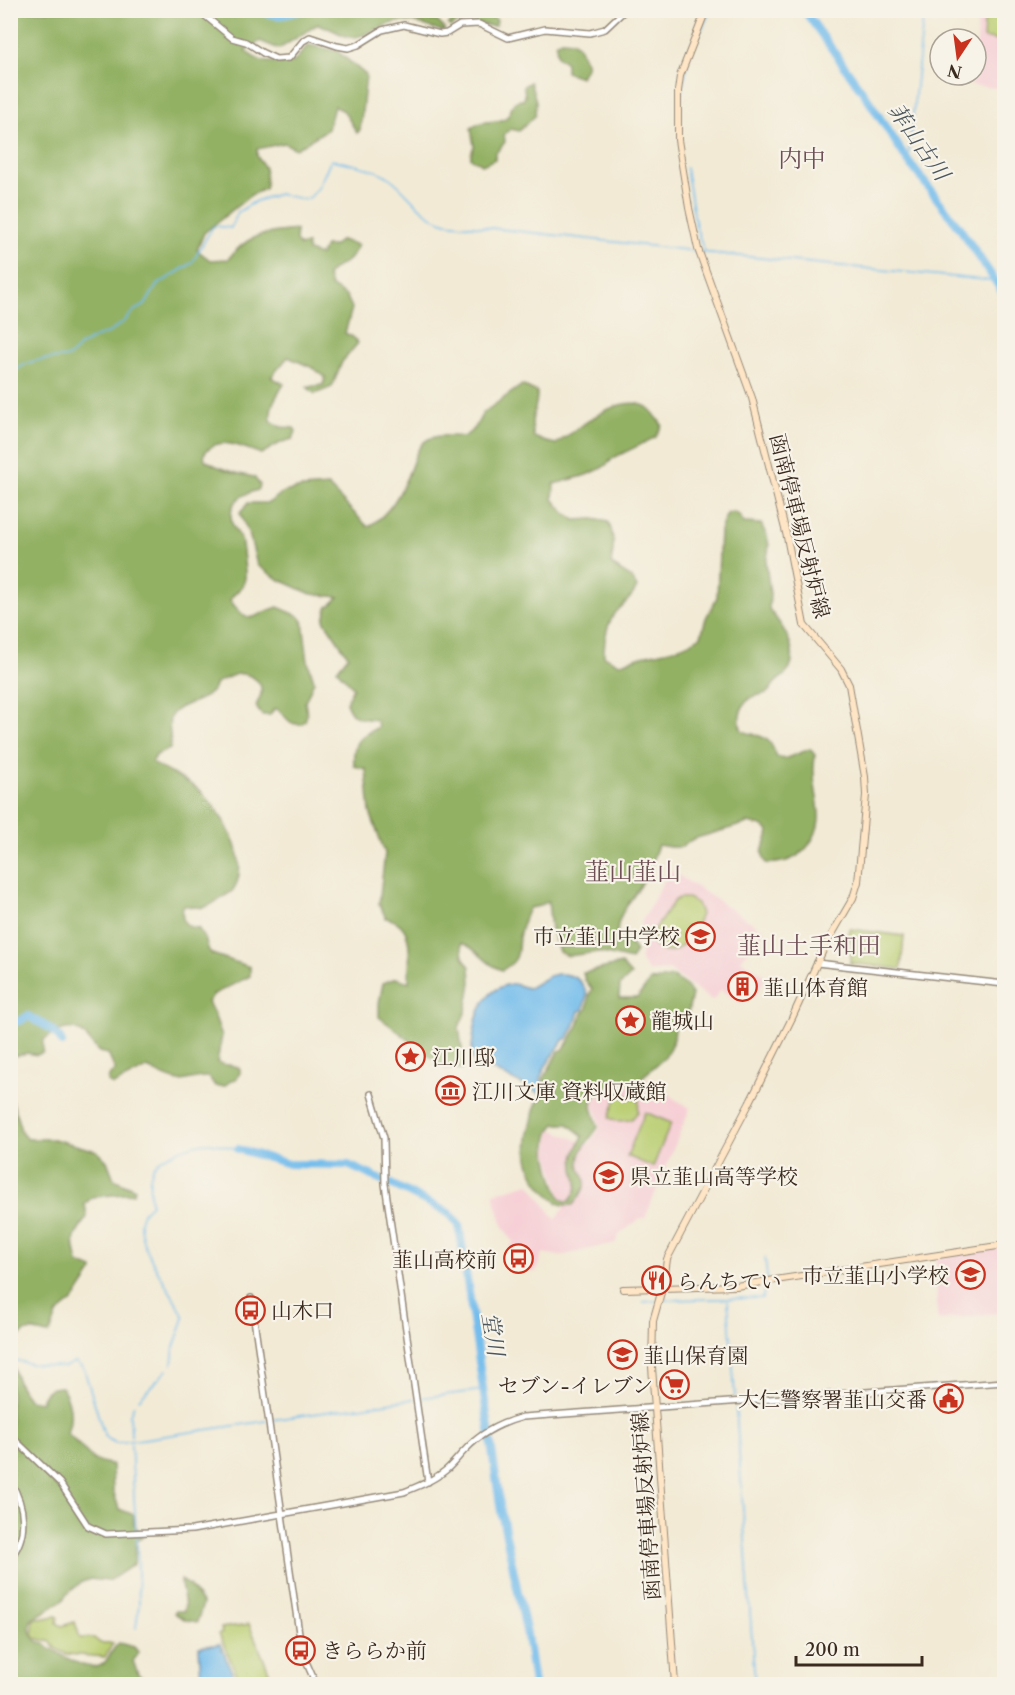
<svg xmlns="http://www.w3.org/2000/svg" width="1015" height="1695" font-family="'Libre Caslon Text','Noto Serif JP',serif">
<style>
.built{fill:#f6cfd5}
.green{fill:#bace72;stroke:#7a7c48;stroke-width:1.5}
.forest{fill:#93b164;stroke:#676e41;stroke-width:1.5;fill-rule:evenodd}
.water{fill:#74bdec;stroke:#587485;stroke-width:1.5}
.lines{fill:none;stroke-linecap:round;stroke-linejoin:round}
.stream{stroke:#74bdec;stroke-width:1.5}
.river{stroke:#74bdec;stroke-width:8}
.tertiary-casing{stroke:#968a7a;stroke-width:8}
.secondary-casing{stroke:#968a7a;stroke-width:8}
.tertiary{stroke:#fff;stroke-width:5}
.secondary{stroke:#fee5c5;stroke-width:6}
.labels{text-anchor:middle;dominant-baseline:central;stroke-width:4.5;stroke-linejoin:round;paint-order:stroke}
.street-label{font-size:21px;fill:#3b2a1e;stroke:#f7f3e8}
.poi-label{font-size:21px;fill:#3b2a1e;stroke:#f7f3e8;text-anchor:start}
.water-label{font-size:22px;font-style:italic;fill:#4c565c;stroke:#f7f3e8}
.quarter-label{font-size:24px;fill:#6e4f55;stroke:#f7f3e8}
</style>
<rect width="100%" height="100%" fill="#f7f3e8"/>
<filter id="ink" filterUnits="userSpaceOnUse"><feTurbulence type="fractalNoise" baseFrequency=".0167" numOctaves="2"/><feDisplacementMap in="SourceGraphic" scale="12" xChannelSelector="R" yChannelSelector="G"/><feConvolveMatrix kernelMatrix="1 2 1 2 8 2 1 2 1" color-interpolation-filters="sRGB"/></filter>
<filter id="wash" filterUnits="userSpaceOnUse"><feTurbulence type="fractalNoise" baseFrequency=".008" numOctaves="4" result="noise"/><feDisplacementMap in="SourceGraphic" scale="24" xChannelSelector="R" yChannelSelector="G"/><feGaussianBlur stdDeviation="1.35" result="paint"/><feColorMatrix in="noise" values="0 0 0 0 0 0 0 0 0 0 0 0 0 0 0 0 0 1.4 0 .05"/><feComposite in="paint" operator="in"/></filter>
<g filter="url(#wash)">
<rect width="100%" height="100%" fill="#f2ead5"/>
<path class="built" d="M 978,11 L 1004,11 L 1004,89 L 970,85 L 971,75 L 976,75 Z
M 670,870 L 765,931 L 741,960 L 766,976 L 756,995 L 752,998 L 741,1003 L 721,990 L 713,1000 L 710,999 L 670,970 L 648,971 L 641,961 L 640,930 L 642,921 Z
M 644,1079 L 668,1091 L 673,1098 L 690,1108 L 645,1218 L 638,1220 L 619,1235 L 615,1243 L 560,1256 L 543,1253 L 536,1271 L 531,1273 L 509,1247 L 514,1243 L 504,1228 L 493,1194 L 529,1183 L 556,1220 L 564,1208 L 548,1152 L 551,1129 L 589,1145 L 600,1128 L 597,1112 L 593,1105 L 595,1099 L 617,1085 L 639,1087 Z
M 1004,1247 L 1004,1312 L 939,1320 L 937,1317 L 936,1258 Z"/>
<path class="green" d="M 985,11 L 1004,11 L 1004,42 L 983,38 Z
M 679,898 L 688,898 L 697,903 L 701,914 C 695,932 674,967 654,945 L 653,932 L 674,901 Z
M 850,929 L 904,936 L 901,969 L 850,963 L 852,944 L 851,940 L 848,939 Z
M 618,1093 L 639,1100 L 638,1112 L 631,1120 L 618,1121 L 609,1118 Z
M 645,1112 L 671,1123 L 653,1167 L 627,1156 Z
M 57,1616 L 58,1617 L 57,1623 L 62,1626 L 75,1622 L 80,1638 L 94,1638 L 100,1643 L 113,1643 L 105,1657 L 66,1654 L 56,1649 L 51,1642 L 35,1638 L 33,1634 L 33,1620 Z
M 249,1624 L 270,1674 L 253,1684 L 241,1684 L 219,1634 L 222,1633 L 221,1628 Z"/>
<path class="forest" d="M 396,10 L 424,20 L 437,21 L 445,29 L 443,31 C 428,28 414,19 397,22 C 383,24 360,40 349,37 C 338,34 329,27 318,24 L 279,49 L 260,41 L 246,51 C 260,65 275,63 294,62 L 308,45 L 337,51 L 366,75 L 360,130 L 357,133 L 344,111 L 334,106 L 328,129 L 296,149 L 284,143 L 257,149 L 257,156 L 265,168 L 266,188 L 251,195 L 204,233 L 197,250 L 210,260 L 228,259 C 251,232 263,234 296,230 L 296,241 L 300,246 L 307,244 L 308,251 L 320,255 L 325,246 L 333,246 L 341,240 L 358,245 C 347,268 343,260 327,275 L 331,286 L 347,297 L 352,308 L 345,333 L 353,337 L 358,343 L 342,362 L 332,387 L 315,394 L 307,387 L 323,385 L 325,377 L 313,368 L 288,357 L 271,377 L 284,384 C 276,397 269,406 271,421 L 281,427 L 294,428 L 296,431 L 293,439 L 282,442 L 261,454 C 242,447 217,434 204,454 L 205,460 C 221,470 236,474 254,477 L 260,485 L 258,490 C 242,494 227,502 232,523 C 234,529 239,534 241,540 C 242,542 246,575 245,578 C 244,589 234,592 230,600 C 251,629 251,615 278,607 L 299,616 L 303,621 L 308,662 L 314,681 L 305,702 L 307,714 L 305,721 L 301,724 C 288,726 286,715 277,709 L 274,709 L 270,715 L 262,715 C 251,703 259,705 261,694 C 264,679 245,671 234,675 C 227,677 221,681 216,683 C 211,703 178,702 171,716 C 166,726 173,738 170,749 L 156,755 L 152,762 C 167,774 186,778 200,791 C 221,810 253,861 233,890 C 229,894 223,897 218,900 C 214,903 209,906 205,907 C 199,909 190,905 183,906 C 181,918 183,928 198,928 L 205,938 L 209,951 L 212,954 L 250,967 L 250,976 L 214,994 L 208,1002 L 214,1014 L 222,1036 L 217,1062 C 224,1067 233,1063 240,1069 L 240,1073 L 236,1079 L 232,1080 L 224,1086 L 215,1086 L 209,1077 C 197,1076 187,1081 180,1081 C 168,1080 157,1072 147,1068 L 113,1085 L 108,1082 L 109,1076 L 115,1070 L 108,1054 L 99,1052 C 92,1045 87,1035 79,1031 C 68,1024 51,1034 43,1041 L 43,1052 L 37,1055 L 27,1053 L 15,1056 L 11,1052 L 11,11 Z
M 470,11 C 479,13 486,19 495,18 L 497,21 L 495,26 C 480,27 465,16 451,27 L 448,25 L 462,13 Z
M 562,40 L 573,41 L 579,47 L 587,65 L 581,77 L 566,72 L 566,63 L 557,56 L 556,43 Z
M 530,82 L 536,101 L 535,116 L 519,131 L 511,129 L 504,134 L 505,142 L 495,154 L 495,159 L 482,165 L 480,162 C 466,159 471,155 474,146 L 471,128 C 484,118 495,124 504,119 C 515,113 507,100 523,100 L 525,97 L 524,86 Z
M 522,385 L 537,392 C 538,412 528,414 534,437 L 546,442 L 556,444 C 578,429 619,391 647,407 C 653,411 658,419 662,425 L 656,437 L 613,458 C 600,475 573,478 554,484 L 553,499 L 563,511 L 575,520 L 593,519 L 608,522 C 615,535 614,549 611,563 C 621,575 629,571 637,587 C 633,597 626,602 618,610 C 607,621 604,640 604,656 L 619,664 C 629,660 640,656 651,654 C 671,650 685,647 701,636 L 706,618 L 717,597 L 720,531 L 724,519 L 728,513 L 734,512 L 739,515 L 744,523 L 761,524 L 767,536 L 769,546 L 766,563 L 770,594 L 769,609 C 781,624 799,648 790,668 C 788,674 781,677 777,681 C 773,684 771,689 768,692 C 763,696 756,694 751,698 C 740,705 737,720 742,731 C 761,738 769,733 776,756 L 784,759 L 810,749 L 815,755 C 815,761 813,768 814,774 C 815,803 828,820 808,846 C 797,860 783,864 766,863 C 757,846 768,846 769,831 L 762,826 L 748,823 L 693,839 L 682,847 L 670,847 L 658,845 C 653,858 648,873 641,885 C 630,903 613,918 618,940 L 630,943 L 636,951 L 631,960 L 598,952 L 568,956 L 559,952 L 551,929 L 548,901 L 540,906 L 529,908 C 525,917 521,927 519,937 C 517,955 520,960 502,970 C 485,965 477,947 461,943 L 463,957 L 470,967 L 471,983 L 466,1011 L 459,1027 L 463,1057 L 462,1069 L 447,1069 L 379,1017 L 379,1003 L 383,983 L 396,978 L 409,982 C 408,958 417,924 386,918 L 379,904 L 385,853 L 370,812 L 366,769 L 354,766 C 352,741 358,738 378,727 L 376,720 C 360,718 352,720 346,702 L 353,687 L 337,670 L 348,656 L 324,620 L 327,608 L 339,597 L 311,594 L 278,579 L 257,565 L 250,537 L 240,513 L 248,503 L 268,503 L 284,492 L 302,488 L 328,486 L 368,527 C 391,513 401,493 411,467 C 414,459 417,448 424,442 C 435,433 451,436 464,437 L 475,428 L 483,413 Z
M 621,964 L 631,975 L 620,985 L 619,998 L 637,998 L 650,981 L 673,977 L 686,986 L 692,994 L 687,1017 L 675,1027 L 674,1039 L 665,1057 L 640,1079 L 632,1081 L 616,1079 L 593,1098 L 592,1107 L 598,1127 C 593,1136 582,1146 580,1156 C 575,1180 599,1173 573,1205 C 561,1207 557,1203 549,1195 C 526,1173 523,1150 532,1121 C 533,1115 534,1108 537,1103 C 540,1098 547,1094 551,1089 L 543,1079 L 559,1051 L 563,1050 L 577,1028 L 582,1015 L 587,1008 L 589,995 L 592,989 L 585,980 L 583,973 ZM 555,1124 L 568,1124 L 583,1136 C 579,1144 575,1151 574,1159 C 571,1179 585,1179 570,1201 L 565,1201 L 560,1197 C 552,1179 538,1139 555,1124 Z
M 10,1093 L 22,1134 L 28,1139 L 54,1139 L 97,1151 L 107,1161 L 114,1179 L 135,1189 L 134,1193 L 92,1197 L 85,1204 L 87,1217 C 72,1238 72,1238 78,1263 L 93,1269 L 93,1271 L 73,1301 L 57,1314 L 51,1331 L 48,1334 C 40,1333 32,1328 25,1332 C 0,1346 16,1384 29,1400 L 41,1402 C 44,1390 51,1387 62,1387 C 71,1402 73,1417 67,1433 L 94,1460 L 112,1465 L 113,1490 L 119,1509 L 134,1515 L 134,1524 L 143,1537 L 137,1541 L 134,1564 L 109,1581 L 90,1579 L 82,1582 L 67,1594 L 62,1601 L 31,1620 C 28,1629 32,1642 43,1643 C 56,1652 93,1677 105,1662 C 110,1656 112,1649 119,1643 L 134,1647 L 139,1653 L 133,1661 L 138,1674 L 150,1684 L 11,1684 Z
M 181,1580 L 189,1585 L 203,1604 L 197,1622 L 186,1620 L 174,1613 L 176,1611 L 184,1611 C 187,1597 180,1592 181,1580 Z"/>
<path class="water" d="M 558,974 C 573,974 582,979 587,994 L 583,1010 L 579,1011 L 574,1027 L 567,1039 L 564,1039 L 545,1067 L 540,1079 L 547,1088 L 544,1093 L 541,1094 L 471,1059 C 473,1030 476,990 511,984 C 517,983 522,988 529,988 L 549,976 Z
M 220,1644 L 237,1684 L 210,1684 L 201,1678 L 199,1647 Z"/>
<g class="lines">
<path class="stream" d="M 699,35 L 711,10
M 681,95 L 687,67
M 908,161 L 924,10
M 686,168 L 696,227 L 704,251
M 700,252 L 995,281
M 10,378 C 22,357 48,360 69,357 L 81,345 L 96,337 L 110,332 L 123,322 L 135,310 L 145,305 L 157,285 L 192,263 L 212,228 L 215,226 L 231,228 L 238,212 L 256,201 L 279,194 L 303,199 L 309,198 L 317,190 L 331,160 C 345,162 375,169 387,176 C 410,192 417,213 446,223 L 695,251
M 765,1258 L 767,1278
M 662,1300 L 762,1298 L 767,1283
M 728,1301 L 735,1396
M 643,1302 L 655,1301
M 10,1359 L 31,1364 L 64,1367 L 75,1362 L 84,1369 L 103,1431 L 106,1438 L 116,1443 L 266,1421
M 172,1364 L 174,1347 L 184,1318 C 175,1293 130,1240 142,1215 C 143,1211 148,1207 151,1204 C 150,1193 148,1181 152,1170 C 157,1156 195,1142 210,1143 C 219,1144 229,1147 238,1149
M 419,1398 L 476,1391 L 483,1389
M 139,1399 L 167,1370
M 736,1409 L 755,1684
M 271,1420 L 414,1399
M 131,1436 L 130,1414 L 134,1405
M 131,1445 L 136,1531
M 136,1628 L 139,1604 L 137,1536"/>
<path class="river" d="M 259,10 C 278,18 283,16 302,10
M 804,10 L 867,98 L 908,161 L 959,227 L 1004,294
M 10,1021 L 20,1021 L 28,1016 C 39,1023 58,1030 62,1043
M 238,1149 L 289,1164 L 348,1165 L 391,1184 L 449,1213 L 459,1225 L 501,1511 L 527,1635 L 534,1684"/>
</g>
</g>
<g filter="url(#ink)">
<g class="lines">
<defs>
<path id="tertiary" d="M 198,10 L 232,38 L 246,42 L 263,53 L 276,59 L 289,58 L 303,41 L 310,37 L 337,46 L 348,48 L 358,45 L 382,30 L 404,25 L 440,34 L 447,33 L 460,25 L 479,24 L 508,38 L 545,29 L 590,33 L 605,29 L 625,10
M 817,963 L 1004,984
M 371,1094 L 384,1138 L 385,1184 L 428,1482
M 462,1267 L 469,1266
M 251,1298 L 299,1633 L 304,1657 L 316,1684
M 10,1435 L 60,1483 L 88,1526 L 106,1534 L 192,1530 L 404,1492 C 419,1486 434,1480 446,1470 C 453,1464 459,1456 466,1449 C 482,1432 500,1423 523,1417 L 1004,1382
M 10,1481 C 25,1505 29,1536 10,1558"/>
<path id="secondary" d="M 623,1289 L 736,1286 L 1004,1245
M 675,1684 L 652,1367 L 653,1321 L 664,1282 L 667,1259 L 749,1104 L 792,1018 L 824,948 L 853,898 L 858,882 L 866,795 L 865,777 L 849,685 L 841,669 L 804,625 L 787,537 L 752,398 L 698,249 L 689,208 L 678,140 L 678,91 L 680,76 L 706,10"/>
</defs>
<use href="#tertiary" class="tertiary-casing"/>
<use href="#secondary" class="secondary-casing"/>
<use href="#tertiary" class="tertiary"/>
<use href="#secondary" class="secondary"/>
</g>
</g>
<defs>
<symbol id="school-ring" viewBox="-11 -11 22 22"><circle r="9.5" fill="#f7f3e8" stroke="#c8321e" stroke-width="1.5"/><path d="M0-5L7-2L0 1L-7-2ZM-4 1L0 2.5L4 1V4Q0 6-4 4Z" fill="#c8321e"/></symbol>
<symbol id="building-ring" viewBox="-11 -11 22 22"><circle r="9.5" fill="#f7f3e8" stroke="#c8321e" stroke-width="1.5"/><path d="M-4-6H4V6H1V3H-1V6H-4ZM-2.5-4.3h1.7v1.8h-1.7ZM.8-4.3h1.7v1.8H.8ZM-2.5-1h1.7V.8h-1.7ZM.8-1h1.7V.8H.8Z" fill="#c8321e"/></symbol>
<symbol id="sight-ring" viewBox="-11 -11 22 22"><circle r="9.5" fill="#f7f3e8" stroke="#c8321e" stroke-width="1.5"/><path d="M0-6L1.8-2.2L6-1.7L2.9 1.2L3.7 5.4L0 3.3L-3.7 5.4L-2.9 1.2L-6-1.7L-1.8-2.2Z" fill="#c8321e"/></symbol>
<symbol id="museum-ring" viewBox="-11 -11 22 22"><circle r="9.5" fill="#f7f3e8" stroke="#c8321e" stroke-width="1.5"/><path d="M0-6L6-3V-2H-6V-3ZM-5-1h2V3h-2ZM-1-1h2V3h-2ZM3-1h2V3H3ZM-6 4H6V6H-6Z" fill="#c8321e"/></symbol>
<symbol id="bus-ring" viewBox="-11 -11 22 22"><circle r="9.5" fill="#f7f3e8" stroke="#c8321e" stroke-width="1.5"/><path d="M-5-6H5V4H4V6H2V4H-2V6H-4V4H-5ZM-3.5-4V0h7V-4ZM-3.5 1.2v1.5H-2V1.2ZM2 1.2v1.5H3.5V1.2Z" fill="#c8321e"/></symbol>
<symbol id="restaurant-ring" viewBox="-11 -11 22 22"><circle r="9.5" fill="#f7f3e8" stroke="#c8321e" stroke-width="1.5"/><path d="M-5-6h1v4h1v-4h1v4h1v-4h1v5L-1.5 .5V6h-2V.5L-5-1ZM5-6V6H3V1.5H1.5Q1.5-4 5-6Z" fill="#c8321e"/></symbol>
<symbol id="supermarket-ring" viewBox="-11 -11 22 22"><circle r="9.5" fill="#f7f3e8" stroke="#c8321e" stroke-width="1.5"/><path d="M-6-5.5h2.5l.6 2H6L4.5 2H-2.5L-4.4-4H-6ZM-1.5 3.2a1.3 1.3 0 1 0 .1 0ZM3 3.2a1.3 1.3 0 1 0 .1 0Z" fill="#c8321e"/></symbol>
<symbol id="civic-ring" viewBox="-11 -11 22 22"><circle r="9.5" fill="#f7f3e8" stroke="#c8321e" stroke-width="1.5"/><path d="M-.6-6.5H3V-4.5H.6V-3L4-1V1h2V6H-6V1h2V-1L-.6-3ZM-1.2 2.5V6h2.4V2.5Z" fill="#c8321e"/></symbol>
</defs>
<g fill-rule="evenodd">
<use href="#school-ring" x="684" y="920" width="33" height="33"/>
<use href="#building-ring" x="726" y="970" width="33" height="33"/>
<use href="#sight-ring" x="614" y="1004" width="33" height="33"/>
<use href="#sight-ring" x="394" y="1040" width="33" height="33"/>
<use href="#museum-ring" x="434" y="1074" width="33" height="33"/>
<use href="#school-ring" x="592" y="1160" width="33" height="33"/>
<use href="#bus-ring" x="502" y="1242" width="33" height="33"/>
<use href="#school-ring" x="954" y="1258" width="33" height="33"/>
<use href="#restaurant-ring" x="640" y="1264" width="33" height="33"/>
<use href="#bus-ring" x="234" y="1294" width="33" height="33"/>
<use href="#school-ring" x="606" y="1338" width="33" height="33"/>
<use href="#supermarket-ring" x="658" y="1368" width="33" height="33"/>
<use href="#civic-ring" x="932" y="1382" width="33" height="33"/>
<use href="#bus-ring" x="284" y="1634" width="33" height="33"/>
</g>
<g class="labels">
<g class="street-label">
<text transform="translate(800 526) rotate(76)">函南停車場反射炉線</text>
<text transform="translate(646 1506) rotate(-94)">函南停車場反射炉線</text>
</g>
<g class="poi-label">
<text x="680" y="936" text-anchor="end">市立韮山中学校</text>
<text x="763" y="987">韮山体育館</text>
<text x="651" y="1020">龍城山</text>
<text x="432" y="1057">江川邸</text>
<text x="472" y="1091">江川文庫 資料収蔵館</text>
<text x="630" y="1176">県立韮山高等学校</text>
<text x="497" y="1259" text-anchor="end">韮山高校前</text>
<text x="949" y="1275" text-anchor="end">市立韮山小学校</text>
<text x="677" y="1281">らんちてい</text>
<text x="271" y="1310">山木口</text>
<text x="643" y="1355">韮山保育園</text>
<text x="653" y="1385" text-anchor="end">セブン-イレブン</text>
<text x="927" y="1399" text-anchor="end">大仁警察署韮山交番</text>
<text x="322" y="1650">きららか前</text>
</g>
<g class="water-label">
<text transform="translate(919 142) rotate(55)">菲山古川</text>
<text transform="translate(493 1334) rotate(81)">堂川</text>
</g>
<g class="quarter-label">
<text x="802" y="158">内中</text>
<text x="633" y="871">韮山韮山</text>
<text x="809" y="945">韮山土手和田</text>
</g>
</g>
<rect width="1015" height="1695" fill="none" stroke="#f7f3e8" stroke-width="36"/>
<g transform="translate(958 57) rotate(193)"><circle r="28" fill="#f7f3e8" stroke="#aca397" stroke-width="1.5"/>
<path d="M0-4.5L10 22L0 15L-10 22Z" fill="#c8321e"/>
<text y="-9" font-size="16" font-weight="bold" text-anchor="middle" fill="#3b2a1e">N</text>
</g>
<path d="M796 1656v9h126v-9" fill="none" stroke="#3b2a1e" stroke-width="3"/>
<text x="805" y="1656" font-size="18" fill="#3b2a1e" stroke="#f7f3e8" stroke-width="4.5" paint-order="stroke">200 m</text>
</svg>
